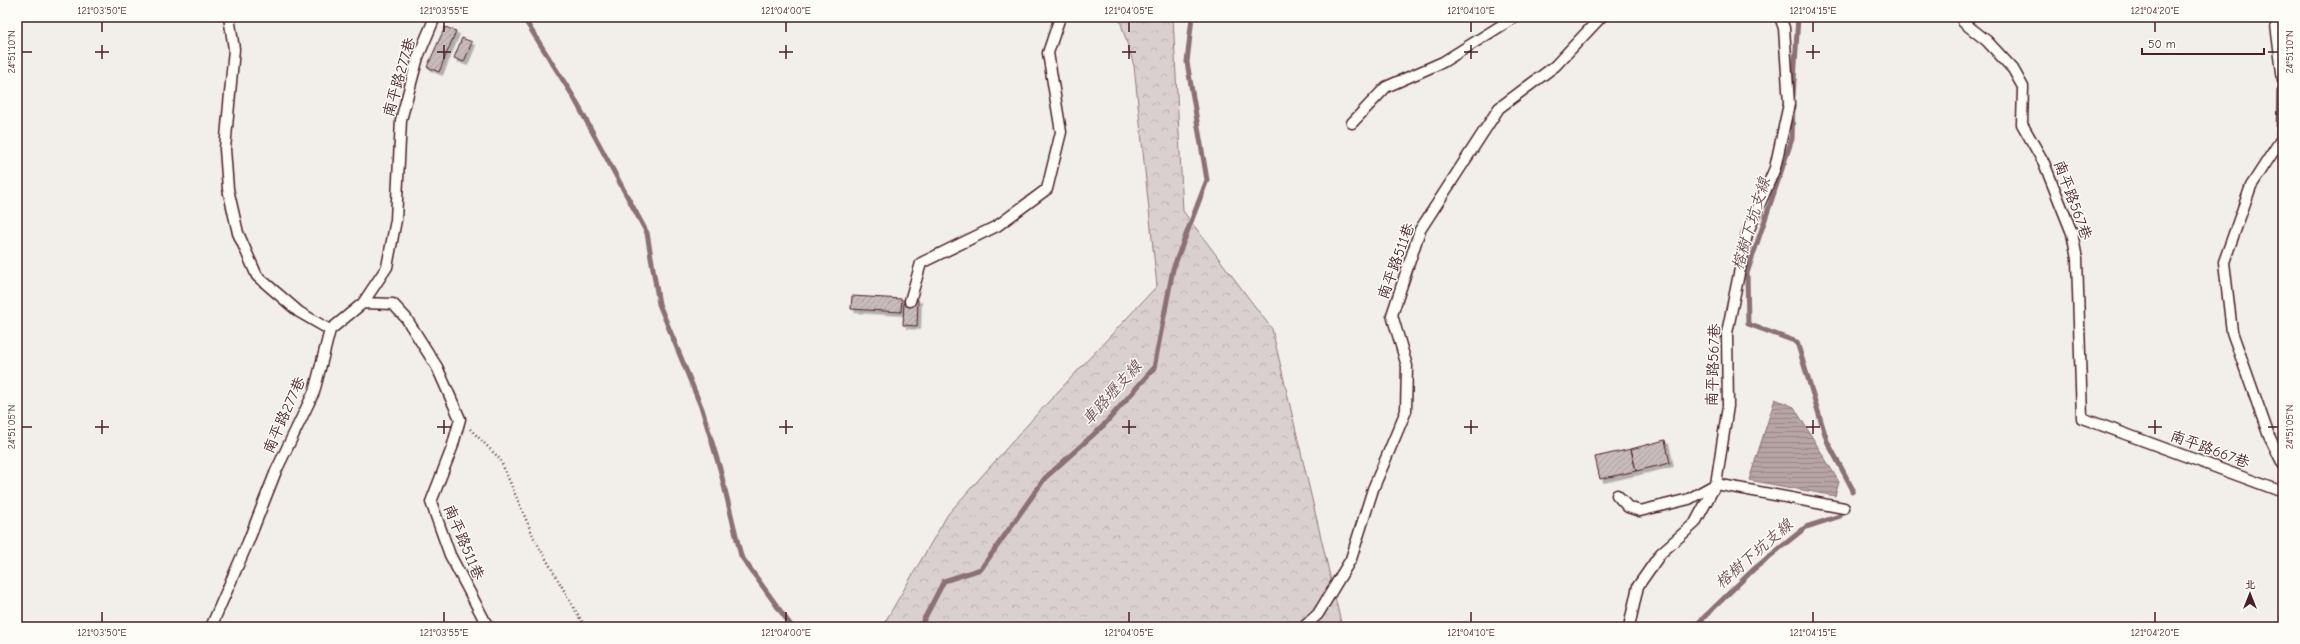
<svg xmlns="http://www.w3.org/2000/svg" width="2300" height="644" font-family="'Comic Neue','LXGW WenKai TC',sans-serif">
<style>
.forest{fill:url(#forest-crowns);stroke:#92787d}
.water{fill:url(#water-rules);stroke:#8b6f75}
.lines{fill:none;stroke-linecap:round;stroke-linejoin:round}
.stream{stroke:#8b6f75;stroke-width:5}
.building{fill:url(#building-hatch);stroke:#4a1f2b;filter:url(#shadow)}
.lane-casing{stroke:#4a1f2b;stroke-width:13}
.path{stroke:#4a1f2b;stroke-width:2.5;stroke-dasharray:1 3;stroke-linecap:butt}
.lane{stroke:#fdfcf7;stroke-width:10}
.ticks{fill:none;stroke:#4a1f2b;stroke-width:1.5}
.labels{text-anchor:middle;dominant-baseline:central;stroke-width:3;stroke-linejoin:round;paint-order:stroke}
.street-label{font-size:15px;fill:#4a1f2b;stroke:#fdfcf7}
.water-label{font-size:16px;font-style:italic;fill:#704e56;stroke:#fdfcf7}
.neatline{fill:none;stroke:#4a1f2b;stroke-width:1.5}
.ticks-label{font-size:10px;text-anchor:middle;fill:#4a1f2b}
</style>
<defs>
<pattern id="forest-crowns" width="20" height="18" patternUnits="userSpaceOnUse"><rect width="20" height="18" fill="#d9d0cf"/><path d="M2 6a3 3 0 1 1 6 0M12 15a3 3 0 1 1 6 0" fill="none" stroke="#bcb2b2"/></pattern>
<pattern id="water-rules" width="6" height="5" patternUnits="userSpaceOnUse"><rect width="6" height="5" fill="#b7a5a6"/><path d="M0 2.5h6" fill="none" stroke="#978687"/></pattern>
<pattern id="building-hatch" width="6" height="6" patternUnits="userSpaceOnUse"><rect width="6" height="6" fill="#c8bbbb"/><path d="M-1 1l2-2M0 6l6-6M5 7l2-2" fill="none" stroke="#ada0a1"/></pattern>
<filter id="shadow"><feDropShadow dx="3.5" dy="3.5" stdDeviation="0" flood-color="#0004"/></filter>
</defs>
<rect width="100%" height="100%" fill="#f2efeb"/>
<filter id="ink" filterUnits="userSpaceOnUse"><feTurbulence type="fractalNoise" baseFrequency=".025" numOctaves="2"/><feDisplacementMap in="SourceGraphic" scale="8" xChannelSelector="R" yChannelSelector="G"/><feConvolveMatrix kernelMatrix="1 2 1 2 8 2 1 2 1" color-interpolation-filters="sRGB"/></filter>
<g filter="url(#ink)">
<path class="forest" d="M 1119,17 L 1173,17 L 1183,211 L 1272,329 L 1342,627 L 882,627 L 948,514 L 1037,414 L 1157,286 L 1134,66 Z"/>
<path class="water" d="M 1775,399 L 1794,407 L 1839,482 L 1835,496 L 1749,480 Z"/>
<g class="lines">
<path class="stream" d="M 523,17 L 573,96 L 647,233 L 659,304 L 702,409 L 720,469 L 741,556 L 792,627
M 1793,96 L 1798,17
M 1793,106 L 1792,139 L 1747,273 L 1748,324 L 1797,342 L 1827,441 L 1853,490 L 1852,492
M 920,627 L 944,581 L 981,569 L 1045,478 L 1103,426 L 1154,368 L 1173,269 L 1207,180 L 1187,62 L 1192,17
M 1694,627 L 1754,569 L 1806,527 L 1840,516"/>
</g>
<path class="building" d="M 445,27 L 456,31 L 439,72 L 427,67 Z
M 462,38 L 472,42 L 464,62 L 454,58 Z
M 852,296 L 902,299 L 901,312 L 851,309 Z
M 904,299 L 918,299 L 917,326 L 903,325 Z
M 1665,440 L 1670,463 L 1636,471 L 1631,449 Z
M 1631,449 L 1636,471 L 1600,479 L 1595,457 Z"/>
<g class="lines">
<defs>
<path id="lane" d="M 229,17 L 234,49 L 225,149 L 228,189 L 238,233 L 257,276 L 299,312 L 330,330
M 2275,17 L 2283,80
M 1963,22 L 1987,41 L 2013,69 L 2023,87 L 2022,124 L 2044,163 L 2072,233 L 2077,259 L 2082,418 L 2283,492
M 2283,91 L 2282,138 L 2251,186 L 2224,262 L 2232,332 L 2269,436 L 2283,464
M 1352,123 L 1386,87 L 1443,62 L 1515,17
M 910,301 L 921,263 L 997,226 L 1047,189 L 1061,132 L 1048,53 L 1060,17
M 363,303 L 393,304 L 406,318 L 437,367 L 460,419 L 452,448 L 431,502 L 450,555 L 488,627
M 1617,495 L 1628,507 L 1640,511 L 1689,499 L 1716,484 L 1844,508
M 211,627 L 248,542 L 276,471 L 314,392 L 330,330 L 363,303 L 387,267 L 396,220 L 401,120 L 418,57 L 435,17
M 1304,627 L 1318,614 L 1351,559 L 1373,489 L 1406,411 L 1407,366 L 1392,315 L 1420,230 L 1499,108 L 1555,66 L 1601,17
M 1629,627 L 1638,586 L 1661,553 L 1695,523 L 1716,484 L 1728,406 L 1727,333 L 1747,234 L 1775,168 L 1789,104 L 1784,28 L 1780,17"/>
</defs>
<use href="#lane" class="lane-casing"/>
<path class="path" d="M 470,429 L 500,459 L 534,538 L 585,627"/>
<use href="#lane" class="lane"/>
</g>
</g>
<path class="ticks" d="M 102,22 L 102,32M 444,22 L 444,32M 786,22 L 786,32M 1129,22 L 1129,32M 1471,22 L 1471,32M 1813,22 L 1813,32M 2155,22 L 2155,32M 102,45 L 102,59M 444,45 L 444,59M 786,45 L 786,59M 1129,45 L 1129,59M 1471,45 L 1471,59M 1813,45 L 1813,59M 22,52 L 32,52M 95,52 L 109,52M 437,52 L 451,52M 779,52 L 793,52M 1122,52 L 1136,52M 1464,52 L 1478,52M 1806,52 L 1820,52M 2268,52 L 2278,52M 102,420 L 102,434M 444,420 L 444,434M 786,420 L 786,434M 1129,420 L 1129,434M 1471,420 L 1471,434M 1813,420 L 1813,434M 2155,420 L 2155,434M 22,427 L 32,427M 95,427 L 109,427M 437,427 L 451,427M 779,427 L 793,427M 1122,427 L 1136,427M 1464,427 L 1478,427M 1806,427 L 1820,427M 2148,427 L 2162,427M 2268,427 L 2278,427M 102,612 L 102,622M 444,612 L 444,622M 786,612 L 786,622M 1129,612 L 1129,622M 1471,612 L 1471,622M 1813,612 L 1813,622M 2155,612 L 2155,622"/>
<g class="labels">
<g class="street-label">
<text transform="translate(399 77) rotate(-74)">南平路277巷</text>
<text transform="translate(2073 200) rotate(70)">南平路567巷</text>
<text transform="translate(1396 261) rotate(-70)">南平路511巷</text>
<text transform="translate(1713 365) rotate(-88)">南平路567巷</text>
<text transform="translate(284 415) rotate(-66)">南平路277巷</text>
<text transform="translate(2210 449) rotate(20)">南平路667巷</text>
<text transform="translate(464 542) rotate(67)">南平路511巷</text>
</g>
<g class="water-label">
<text transform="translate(1751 224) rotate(-73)">榕樹下坑支線</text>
<text transform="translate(1112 393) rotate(-48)">車路壢支線</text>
<text transform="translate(1754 554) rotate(-41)">榕樹下坑支線</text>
</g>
</g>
<rect width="2300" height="644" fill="none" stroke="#fdfcf7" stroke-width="44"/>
<g transform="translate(2250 594)" stroke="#fdfcf7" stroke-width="3" paint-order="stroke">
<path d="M0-3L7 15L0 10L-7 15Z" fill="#4a1f2b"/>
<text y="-6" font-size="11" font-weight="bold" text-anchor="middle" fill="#4a1f2b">北</text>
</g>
<path d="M2142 48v6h122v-6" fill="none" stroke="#4a1f2b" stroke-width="2"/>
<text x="2148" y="48" font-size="12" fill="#4a1f2b" stroke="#fdfcf7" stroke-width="3" paint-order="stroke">50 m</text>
<rect x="22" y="22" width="2256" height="600" class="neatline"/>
<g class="ticks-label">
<text x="102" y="14">121°03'50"E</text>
<text x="444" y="14">121°03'55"E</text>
<text x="786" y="14">121°04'00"E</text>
<text x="1129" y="14">121°04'05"E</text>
<text x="1471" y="14">121°04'10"E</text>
<text x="1813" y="14">121°04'15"E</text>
<text x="2155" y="14">121°04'20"E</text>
<text transform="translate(11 52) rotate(-90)" y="4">24°51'10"N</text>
<text transform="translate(2289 52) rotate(-90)" y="4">24°51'10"N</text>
<text transform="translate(11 427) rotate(-90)" y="4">24°51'05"N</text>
<text transform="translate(2289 427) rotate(-90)" y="4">24°51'05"N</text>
<text x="102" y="636">121°03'50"E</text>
<text x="444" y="636">121°03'55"E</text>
<text x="786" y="636">121°04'00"E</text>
<text x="1129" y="636">121°04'05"E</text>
<text x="1471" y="636">121°04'10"E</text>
<text x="1813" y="636">121°04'15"E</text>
<text x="2155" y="636">121°04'20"E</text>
</g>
</svg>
